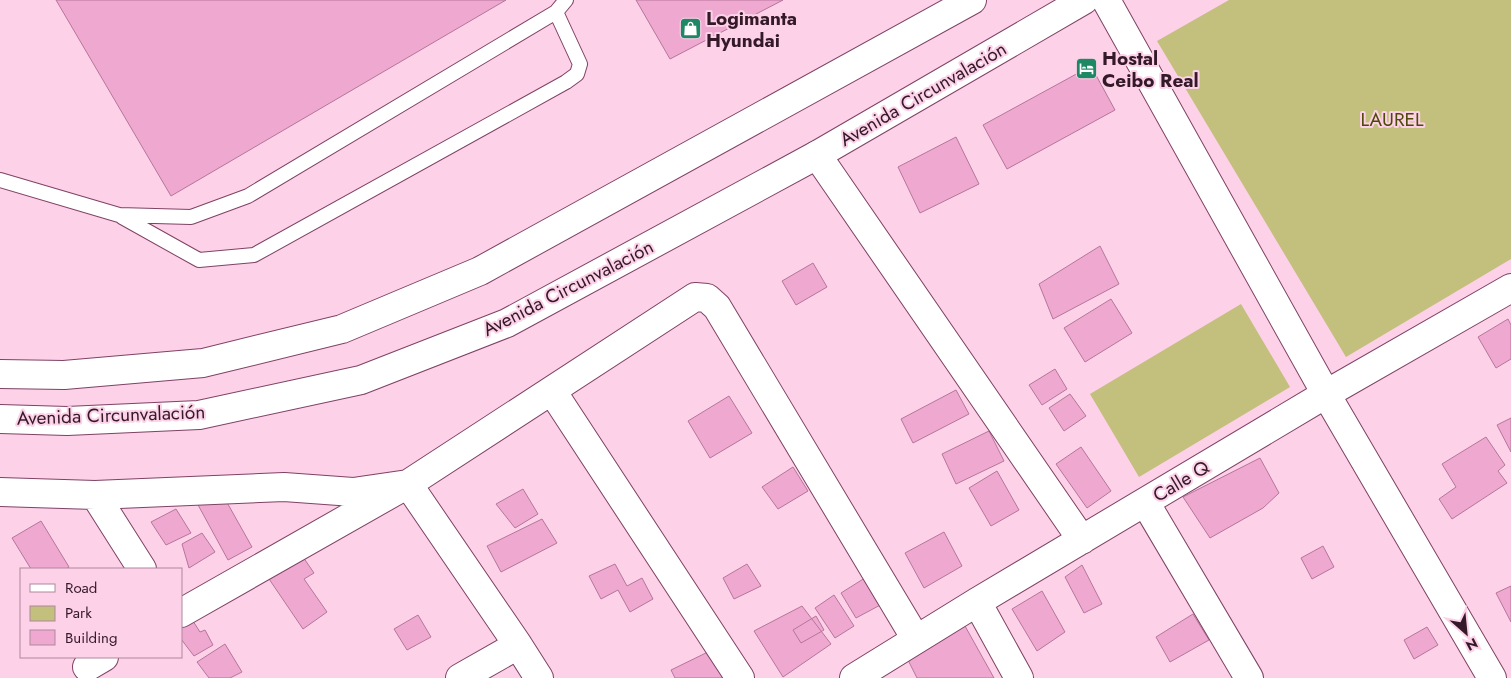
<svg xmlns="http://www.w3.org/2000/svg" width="1511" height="678" font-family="Jost,sans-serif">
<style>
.green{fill:#c3bf7d}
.building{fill:#efa9d0;stroke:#b6759a}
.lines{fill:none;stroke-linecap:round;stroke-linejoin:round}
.lane-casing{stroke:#7e4265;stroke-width:16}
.street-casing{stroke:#7e4265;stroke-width:30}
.highway-casing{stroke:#7e4265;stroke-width:30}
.lane{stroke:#fff;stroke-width:14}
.street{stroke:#fff;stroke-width:28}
.highway{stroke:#fff;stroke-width:28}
.labels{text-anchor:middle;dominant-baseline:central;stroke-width:4;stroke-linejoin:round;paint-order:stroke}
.poi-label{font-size:19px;font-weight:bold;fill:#341a29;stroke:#fdd1e8;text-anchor:start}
.street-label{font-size:19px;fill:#341a29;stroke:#fdd1e8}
.park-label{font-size:19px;fill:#4d4907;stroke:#fdd1e8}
</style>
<rect width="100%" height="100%" fill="#fdd1e8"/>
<path class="green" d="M 1229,0 L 1511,0 L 1511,259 L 1346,357 L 1157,41 Z
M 1241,304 L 1290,387 L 1139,477 L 1090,394 Z"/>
<path class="building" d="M 56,0 L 506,0 L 171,196 Z
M 636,0 L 783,0 L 670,59 Z
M 1091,66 L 1115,110 L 1007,169 L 983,125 Z
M 956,137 L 979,184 L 920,213 L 898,167 Z
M 1100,246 L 1119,284 L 1053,319 L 1039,284 Z
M 813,263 L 827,287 L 796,305 L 782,281 Z
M 1111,299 L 1132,333 L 1085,362 L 1064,328 Z
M 1508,319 L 1511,325 L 1511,359 L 1496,368 L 1478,337 Z
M 1055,369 L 1067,389 L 1042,405 L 1029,385 Z
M 956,390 L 969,414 L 913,443 L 901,419 Z
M 1070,394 L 1086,416 L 1064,431 L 1049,408 Z
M 729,396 L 752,433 L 710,458 L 688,421 Z
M 1511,418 L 1511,452 L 1497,425 Z
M 989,431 L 1004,461 L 956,484 L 942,454 Z
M 1486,437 L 1505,465 L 1498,471 L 1507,483 L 1452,519 L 1439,499 L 1456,487 L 1442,464 Z
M 1081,447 L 1111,491 L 1087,508 L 1056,464 Z
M 1260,458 L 1279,493 L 1263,508 L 1210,538 L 1183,497 Z
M 793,467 L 808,491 L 778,509 L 762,487 Z
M 997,471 L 1019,510 L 991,526 L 969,488 Z
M 523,489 L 538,514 L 515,528 L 496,504 Z
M 220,490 L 252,547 L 228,560 L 197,503 Z
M 176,509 L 191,533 L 166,545 L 151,522 Z
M 542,519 L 557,543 L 501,572 L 487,546 Z
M 41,521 L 69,567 L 66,569 L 31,569 L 12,538 Z
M 944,532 L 962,566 L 924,588 L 905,553 Z
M 202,533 L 215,552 L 189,568 L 182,544 Z
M 1323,546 L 1334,567 L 1312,579 L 1301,558 Z
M 301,554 L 314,573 L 304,579 L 327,612 L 303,629 L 267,576 Z
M 615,564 L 627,586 L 642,578 L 653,599 L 630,612 L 618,590 L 601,599 L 589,576 Z
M 747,564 L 761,586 L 734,599 L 723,578 Z
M 1082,565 L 1102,604 L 1084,613 L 1065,577 Z
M 868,576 L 884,603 L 856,618 L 841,593 Z
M 1511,586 L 1511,622 L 1496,593 Z
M 1042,591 L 1065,632 L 1037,651 L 1012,609 Z
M 834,595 L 854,626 L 835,638 L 815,608 Z
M 802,606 L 831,644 L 783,677 L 754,631 Z
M 1193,614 L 1209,640 L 1170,662 L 1156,637 Z
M 418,615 L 431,637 L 407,650 L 394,629 Z
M 816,616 L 824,630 L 801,643 L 793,630 Z
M 191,618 L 200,632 L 205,630 L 213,645 L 194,656 L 181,639 L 181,622 Z
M 965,626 L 994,678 L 917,678 L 907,658 Z
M 1427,627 L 1438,645 L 1414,659 L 1404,640 Z
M 225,644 L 242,672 L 230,678 L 209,678 L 197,662 Z
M 712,650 L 726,678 L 675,678 L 671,670 Z"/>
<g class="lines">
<defs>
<path id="lane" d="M 0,180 L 119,215 L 191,217 L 248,196 L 556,12 L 566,0
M 122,217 L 199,260 L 254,255 L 566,82 L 577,74 L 580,64 L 556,12"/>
<path id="street" d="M 1106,0 L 1326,394 L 1492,678
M 817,155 L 1082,540
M 552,391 L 740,678
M 0,492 L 95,495 L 284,487 L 353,492 L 408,484 L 518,645 L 539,678
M 95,495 L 142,569
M 1145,502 L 1249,678
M 977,602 L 1019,678
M 181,613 L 408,484 L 695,297 L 707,298 L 717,307 L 916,639
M 87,667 L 104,657
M 460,678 L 518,645
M 854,678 L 977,602 L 1326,394 L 1511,288"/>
<path id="highway" d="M 0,374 L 64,375 L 203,363 L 342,329 L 480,271 L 972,0
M 0,419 L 67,421 L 199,415 L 361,380 L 507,323 L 817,155 L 1084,0"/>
</defs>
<use href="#lane" class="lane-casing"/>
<use href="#street" class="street-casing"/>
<use href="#highway" class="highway-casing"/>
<use href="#lane" class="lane"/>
<use href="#street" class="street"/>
<use href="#highway" class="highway"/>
</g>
<defs>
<symbol id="shop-square" viewBox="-11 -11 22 22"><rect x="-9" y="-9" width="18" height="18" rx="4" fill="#1e8764" stroke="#fdd1e8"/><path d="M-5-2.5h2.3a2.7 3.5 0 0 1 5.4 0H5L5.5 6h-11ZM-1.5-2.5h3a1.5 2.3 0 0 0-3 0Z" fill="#fff"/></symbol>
<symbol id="hotel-square" viewBox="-11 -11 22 22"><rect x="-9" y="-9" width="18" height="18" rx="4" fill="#1e8764" stroke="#fdd1e8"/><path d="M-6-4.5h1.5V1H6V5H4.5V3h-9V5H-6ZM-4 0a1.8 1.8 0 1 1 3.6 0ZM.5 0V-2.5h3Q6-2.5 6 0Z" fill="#fff"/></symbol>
</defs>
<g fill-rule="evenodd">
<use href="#shop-square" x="678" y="16" width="25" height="25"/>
<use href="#hotel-square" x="1074" y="56" width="25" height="25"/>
</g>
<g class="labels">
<g class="poi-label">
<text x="706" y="18">Logimanta<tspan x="706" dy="22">Hyundai</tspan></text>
<text x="1102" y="58">Hostal<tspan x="1102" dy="22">Ceibo Real</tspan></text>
</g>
<g class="street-label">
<text transform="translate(923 94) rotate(-30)">Avenida Circunvalación</text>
<text transform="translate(568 288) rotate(-27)">Avenida Circunvalación</text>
<text transform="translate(111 415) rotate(-2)">Avenida Circunvalación</text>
<text transform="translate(1181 481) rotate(-31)">Calle Q</text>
</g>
<g class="park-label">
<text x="1392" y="119">LAUREL</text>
</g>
</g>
<rect x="20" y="568" width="162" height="90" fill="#fdd1e8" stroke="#ad889c"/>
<rect x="30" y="584" width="25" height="8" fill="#ffffff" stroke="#ad889c"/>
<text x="65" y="593" font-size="15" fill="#341a29">Road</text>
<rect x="30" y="606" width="25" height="15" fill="#c3bf7d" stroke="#ad889c"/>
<text x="65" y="618" font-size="15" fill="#341a29">Park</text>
<rect x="30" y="630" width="25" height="15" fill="#efa9d0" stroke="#ad889c"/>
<text x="65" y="643" font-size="15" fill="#341a29">Building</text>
<g transform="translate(1466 633) rotate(153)" stroke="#fdd1e8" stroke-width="4" paint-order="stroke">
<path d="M0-4L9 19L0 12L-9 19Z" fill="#341a29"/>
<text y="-8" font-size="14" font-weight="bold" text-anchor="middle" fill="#341a29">N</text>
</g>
</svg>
